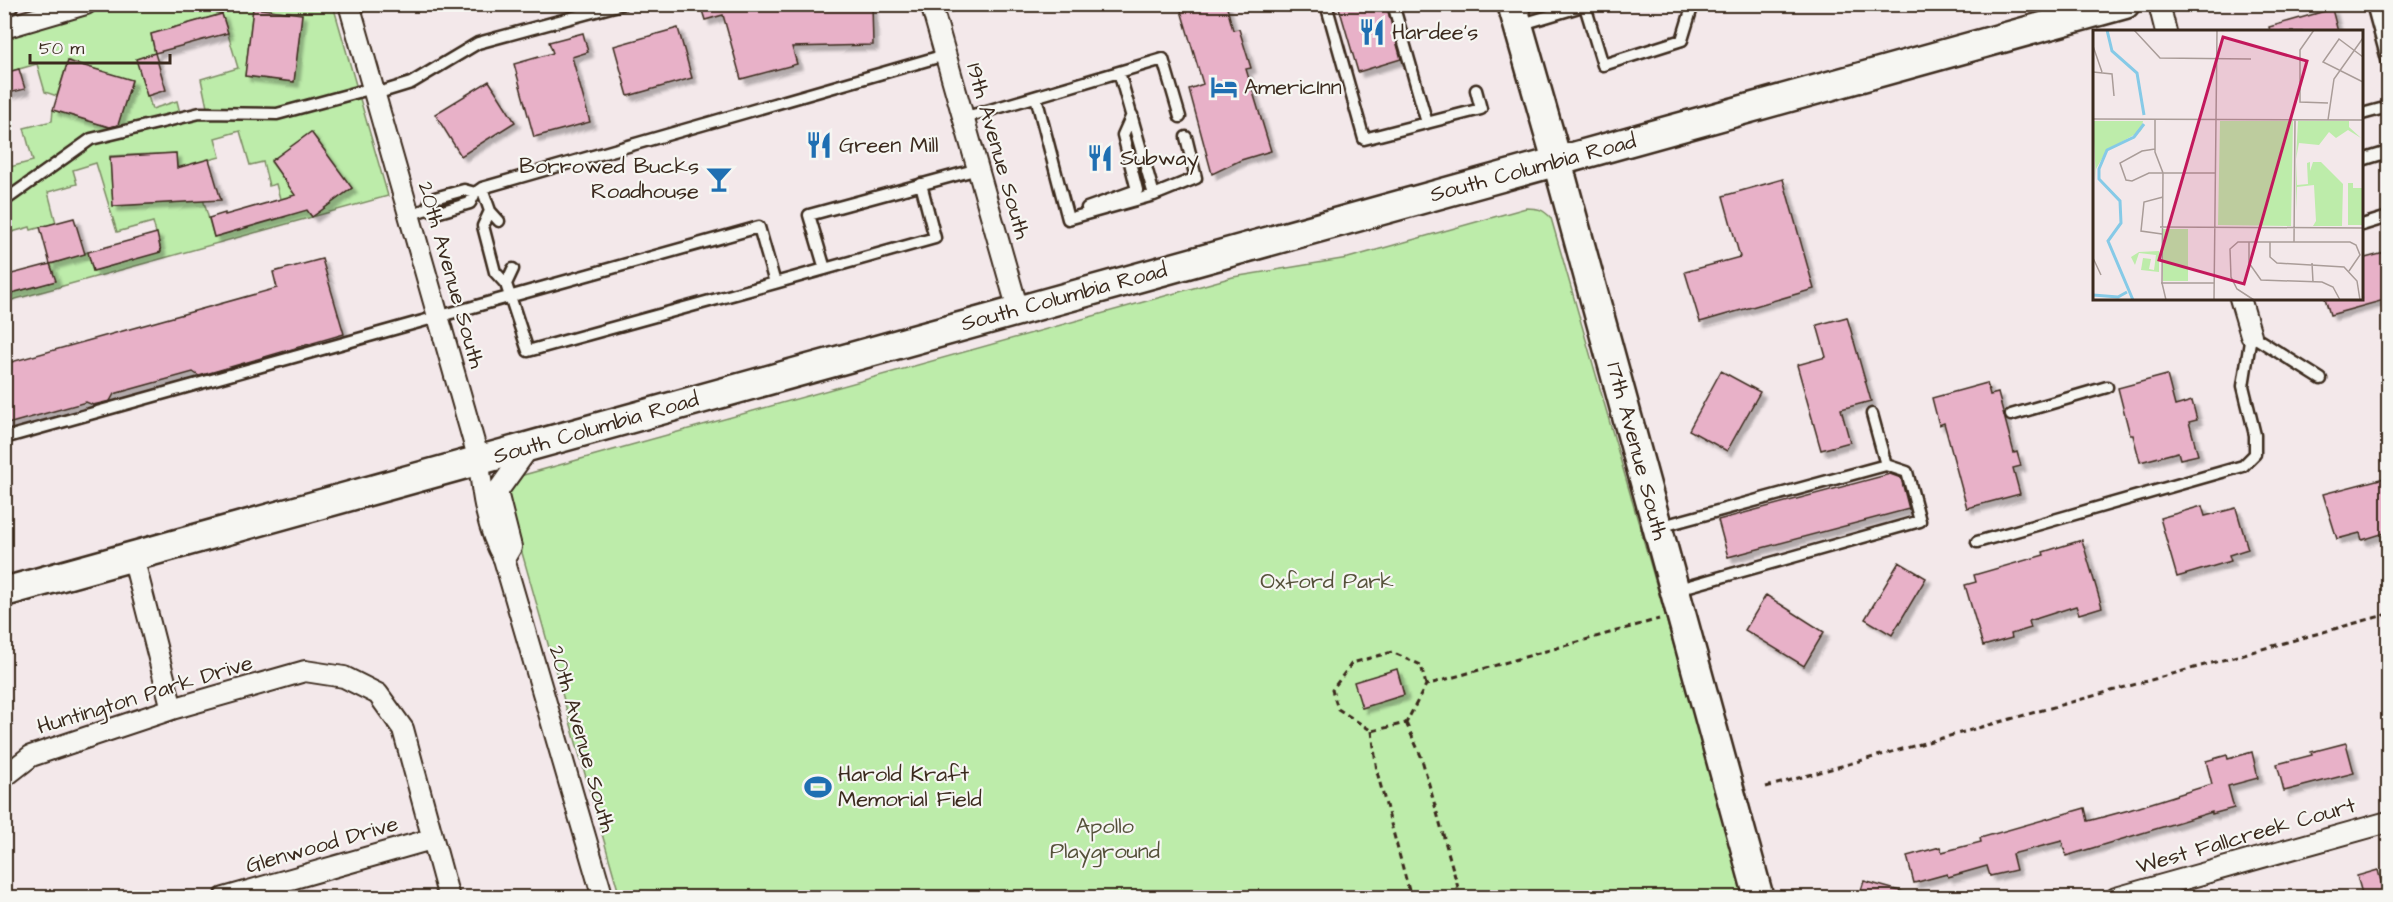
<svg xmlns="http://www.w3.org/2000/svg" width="2393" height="902" font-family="'Architects Daughter',sans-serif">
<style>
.green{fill:#bdecaa;stroke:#7c8b64;stroke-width:1.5;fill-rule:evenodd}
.building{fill:#e8b1c8;stroke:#3b2a1e;stroke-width:1.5;filter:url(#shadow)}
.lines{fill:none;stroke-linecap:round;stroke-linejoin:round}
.lane-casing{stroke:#3b2a1e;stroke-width:15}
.street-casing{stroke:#3b2a1e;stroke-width:24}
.secondary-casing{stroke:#3b2a1e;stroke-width:33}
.path{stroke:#3b2a1e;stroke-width:3;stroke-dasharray:6 4.5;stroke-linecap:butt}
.lane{stroke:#f6f6f2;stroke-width:10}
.street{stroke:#f6f6f2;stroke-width:20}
.secondary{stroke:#f6f6f2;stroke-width:28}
.labels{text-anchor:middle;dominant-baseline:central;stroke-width:4.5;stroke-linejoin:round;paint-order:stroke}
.poi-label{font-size:22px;fill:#3b2a1e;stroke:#f6f6f2;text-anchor:start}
.street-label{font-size:22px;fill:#3b2a1e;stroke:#f6f6f2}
.park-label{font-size:22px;fill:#55513a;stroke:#f6f6f2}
.inset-river{fill:none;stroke:#86cae7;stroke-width:3}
.inset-road{fill:none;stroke:#a99c98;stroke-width:1.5}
.view{fill:#c2185b;fill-opacity:0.15;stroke:#c2185b;stroke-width:3}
.inset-edge{fill:none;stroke:#3b2a1e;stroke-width:3}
</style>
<defs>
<filter id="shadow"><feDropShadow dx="5" dy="5" stdDeviation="1.5" flood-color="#0004"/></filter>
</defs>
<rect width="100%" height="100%" fill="#f3e8ea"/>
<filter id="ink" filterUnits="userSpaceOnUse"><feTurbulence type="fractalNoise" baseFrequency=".0167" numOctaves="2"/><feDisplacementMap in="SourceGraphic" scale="12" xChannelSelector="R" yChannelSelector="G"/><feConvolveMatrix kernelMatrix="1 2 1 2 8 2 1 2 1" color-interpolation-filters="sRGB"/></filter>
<g filter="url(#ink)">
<path class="green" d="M 115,5 L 333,5 L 388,196 L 5,302 L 5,295 L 55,281 L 51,264 L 88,252 L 93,271 L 161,251 L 153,222 L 117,232 L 96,163 L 73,170 L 77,184 L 48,192 L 56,223 L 31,230 L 30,227 L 5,234 L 5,177 L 8,176 L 6,168 L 33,161 L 24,128 L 52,121 L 53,110 L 116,129 L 132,81 L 68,61 L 57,96 L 45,92 L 37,64 L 5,73 L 5,36 ZM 253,8 L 302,14 L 294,82 L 245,76 ZM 222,14 L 238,68 L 201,79 L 208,112 L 181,117 L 177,101 L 152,109 L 137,59 L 155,53 L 151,34 ZM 240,131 L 250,165 L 263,162 L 269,186 L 276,184 L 285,217 L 214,237 L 193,164 L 220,157 L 215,138 ZM 311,132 L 352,188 L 312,217 L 271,162 ZM 176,153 L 179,202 L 113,206 L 110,156 Z
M 1526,208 C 1538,208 1543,209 1551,218 L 1746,897 L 620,897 L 507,500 L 512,484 L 520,476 L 1233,277 L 1348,258 Z"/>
<path class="building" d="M 700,4 L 872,4 L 873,45 L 792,47 L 797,64 L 741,79 L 723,15 L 705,20 Z
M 1179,4 L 1226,4 L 1233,30 L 1239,29 L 1251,68 L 1246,69 L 1271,151 L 1241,160 L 1212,174 L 1189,89 L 1203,84 Z
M 1338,4 L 1386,4 L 1401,59 L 1358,72 Z
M 253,8 L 302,14 L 294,82 L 245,76 Z
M 2332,9 L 2338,32 L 2270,32 L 2269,27 Z
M 222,14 L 228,33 L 155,53 L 151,34 Z
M 678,28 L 692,78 L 628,96 L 614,46 Z
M 583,33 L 588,52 L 572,57 L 590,122 L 534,137 L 514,64 L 553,53 L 549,42 Z
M 155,53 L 166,90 L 147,96 L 136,59 Z
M 68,61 L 132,80 L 118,125 L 109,127 L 53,110 Z
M 19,69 L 25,89 L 4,94 L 4,73 Z
M 489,81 L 515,122 L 461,156 L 435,114 Z
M 311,132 L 352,188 L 312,217 L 307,210 L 214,237 L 209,218 L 225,213 L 225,215 L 295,195 L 271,161 Z
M 176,153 L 177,168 L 209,159 L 221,200 L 113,206 L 110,157 Z
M 1783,179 L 1814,289 L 1700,322 L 1685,272 L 1740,257 L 1723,196 Z
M 74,218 L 85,254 L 50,264 L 40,227 Z
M 157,233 L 161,252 L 93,271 L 88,252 Z
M 2388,252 L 2388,299 L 2330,315 L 2325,298 L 2361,298 L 2361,259 Z
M 322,259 L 344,334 L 199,376 L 193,372 L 114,394 L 110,401 L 93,405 L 86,402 L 4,425 L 4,364 L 277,288 L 273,272 Z
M 50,264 L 56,281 L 4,295 L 4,276 Z
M 1847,317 L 1871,401 L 1841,409 L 1850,442 L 1821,450 L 1797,365 L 1826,357 L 1817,325 Z
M 1721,371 L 1760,392 L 1727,451 L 1689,430 Z
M 2167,375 L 2175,406 L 2192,401 L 2197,420 L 2189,422 L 2198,455 L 2180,459 L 2178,452 L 2140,462 L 2133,435 L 2130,435 L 2118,388 Z
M 1987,383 L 1990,395 L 1998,393 L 2014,453 L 2017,452 L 2021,466 L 2013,468 L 2020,494 L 1967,508 L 1944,423 L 1939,425 L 1932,398 Z
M 1890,474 L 1901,478 L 1909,509 L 1728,557 L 1718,520 Z
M 2388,477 L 2388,532 L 2362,540 L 2360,533 L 2337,539 L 2323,494 Z
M 2202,506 L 2205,516 L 2236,508 L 2248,549 L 2229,555 L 2231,561 L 2177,577 L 2160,518 Z
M 2082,540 L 2102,607 L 2079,614 L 2076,606 L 2029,621 L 2031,628 L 2011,634 L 2012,638 L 1983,646 L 1965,585 L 1976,582 L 1974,575 L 2044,555 L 2043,552 Z
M 1899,562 L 1926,578 L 1892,635 L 1865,619 Z
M 1766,595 L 1824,632 L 1804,666 L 1745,630 Z
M 1397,669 L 1404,695 L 1362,708 L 1354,682 Z
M 2346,743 L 2354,773 L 2284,791 L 2277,764 L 2312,755 L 2311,752 Z
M 2252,752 L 2258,778 L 2228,786 L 2234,808 L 2212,814 L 2212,812 L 2066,856 L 2062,841 L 2012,854 L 2016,870 L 1990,876 L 1987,866 L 1948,877 L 1947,874 L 1914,883 L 1907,856 L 1940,847 L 1942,852 L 1981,842 L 1980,838 L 2085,808 L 2088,821 L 2129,810 L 2212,784 L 2206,761 L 2227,755 L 2228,759 Z
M 2378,870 L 2385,897 L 2363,897 L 2357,876 Z
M 1864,881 L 1907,893 L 1906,897 L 1859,897 Z"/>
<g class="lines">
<defs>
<path id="lane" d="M 1326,4 L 1364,139 L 1481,109 L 1476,90
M 1393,4 L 1427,123
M 2372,4 L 2388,63
M 1585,6 L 1603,65 L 1682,40 L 1693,4
M 932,10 L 954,4
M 1519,25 L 1589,4
M 375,94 L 411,83 L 478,43 L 622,4
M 1036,97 L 1068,219 L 1154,195 L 1119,72
M 2362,114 L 2388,107
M 963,118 L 1163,59 L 1180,117
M 2362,160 L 2388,152
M 1154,195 L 1196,178 L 1186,137
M 4,201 L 91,139 L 200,113 L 277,114 L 373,88
M 1087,208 L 1137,190 L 1123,135 L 1132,115
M 427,209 L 431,199 L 464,190 L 475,193
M 490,211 L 499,221
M 409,215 L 427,209 L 436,213 L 470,203 L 475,193 L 482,188 L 945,55
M 2362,225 L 2388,217
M 825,269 L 809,215 L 978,169
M 775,283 L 935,238 L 921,184
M 506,284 L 513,269
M 1872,414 L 1886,465
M 2011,415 L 2107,387
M 4,438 L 759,227 L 775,283 L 528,351 L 506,284 L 495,272 L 483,226 L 490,211 L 482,188
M 1659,527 L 1886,465 L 1907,472 L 1920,521 L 1675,590
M 1977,542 L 2243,466 L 2255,454 L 2255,435 L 2243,386 L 2251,335 L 2321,379"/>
<path id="street" d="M 349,4 L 479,460 C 482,495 487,528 504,559 L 603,898
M 931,4 L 1018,310
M 2159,4 L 2166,32
M 4,5 L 8,4
M 4,28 L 86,4
M 2240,298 L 2251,335
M 133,557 L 172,709
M 504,559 L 511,547 L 497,492 L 530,446
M 4,777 L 31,756 L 172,709 L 305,671 L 344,677 L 378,694 L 403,729 L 449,898
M 224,898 L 432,839
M 2116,898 L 2388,822"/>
<path id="secondary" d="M 1512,4 L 1557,161 L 1759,898
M 4,592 L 2125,4"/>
</defs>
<use href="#lane" class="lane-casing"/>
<use href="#street" class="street-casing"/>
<use href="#secondary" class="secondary-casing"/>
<path class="path" d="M 1426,685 L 1421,665 L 1392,652 L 1352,663 L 1332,690 L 1338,709 L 1372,731 L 1406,723 L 1426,685 L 1659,619
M 1406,723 L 1421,756 L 1461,898
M 1372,731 L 1377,772 L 1411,898
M 1766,787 L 2388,614"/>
<use href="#lane" class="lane"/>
<use href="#street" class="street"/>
<use href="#secondary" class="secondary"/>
</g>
</g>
<defs>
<symbol id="restaurant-bare" viewBox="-9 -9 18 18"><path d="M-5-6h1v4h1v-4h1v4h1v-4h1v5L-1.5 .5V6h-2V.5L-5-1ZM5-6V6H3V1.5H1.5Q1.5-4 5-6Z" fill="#1f6fb2" stroke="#f6f6f2" stroke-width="2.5" paint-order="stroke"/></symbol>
<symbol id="hotel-bare" viewBox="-9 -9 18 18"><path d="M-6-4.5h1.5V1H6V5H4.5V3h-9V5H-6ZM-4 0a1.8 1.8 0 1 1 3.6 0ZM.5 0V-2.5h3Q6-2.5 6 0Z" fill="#1f6fb2" stroke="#f6f6f2" stroke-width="2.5" paint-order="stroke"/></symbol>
<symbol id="bar-bare" viewBox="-9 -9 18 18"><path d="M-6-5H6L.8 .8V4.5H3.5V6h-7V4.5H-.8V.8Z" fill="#1f6fb2" stroke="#f6f6f2" stroke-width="2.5" paint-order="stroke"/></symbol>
<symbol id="stadium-bare" viewBox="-9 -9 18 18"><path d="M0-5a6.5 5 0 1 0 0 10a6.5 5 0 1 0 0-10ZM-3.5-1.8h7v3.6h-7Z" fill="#1f6fb2" stroke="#f6f6f2" stroke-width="2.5" paint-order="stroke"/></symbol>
</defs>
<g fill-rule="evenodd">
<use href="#restaurant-bare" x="1353" y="13" width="38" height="38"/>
<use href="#hotel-bare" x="1205" y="68" width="38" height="38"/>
<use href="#restaurant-bare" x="800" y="126" width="38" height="38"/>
<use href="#restaurant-bare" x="1081" y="139" width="38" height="38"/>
<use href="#bar-bare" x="700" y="160" width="38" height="38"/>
<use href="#stadium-bare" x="799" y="768" width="38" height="38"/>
</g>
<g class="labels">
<g class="poi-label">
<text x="1392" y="32">Hardee's</text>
<text x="1244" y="87">AmericInn</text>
<text x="839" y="145">Green Mill</text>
<text x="1120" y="158">Subway</text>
<text x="699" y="166" text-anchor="end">Borrowed Bucks<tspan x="699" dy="25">Roadhouse</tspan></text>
<text x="838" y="774">Harold Kraft<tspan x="838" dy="25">Memorial Field</tspan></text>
</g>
<g class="street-label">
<text transform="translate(998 151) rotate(74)">19th Avenue South</text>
<text transform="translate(1533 168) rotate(-15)">South Columbia Road</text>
<text transform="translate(451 275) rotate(74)">20th Avenue South</text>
<text transform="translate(1064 297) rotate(-15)">South Columbia Road</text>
<text transform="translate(596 428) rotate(-16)">South Columbia Road</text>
<text transform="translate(1637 451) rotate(75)">17th Avenue South</text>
<text transform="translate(145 695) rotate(-17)">Huntington Park Drive</text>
<text transform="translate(582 739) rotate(74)">20th Avenue South</text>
<text transform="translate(2246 836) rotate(-16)">West Fallcreek Court</text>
<text transform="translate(322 845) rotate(-16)">Glenwood Drive</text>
</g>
<g class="park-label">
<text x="1327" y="581">Oxford Park</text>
<text x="1105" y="826">Apollo<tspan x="1105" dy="25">Playground</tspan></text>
</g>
</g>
<g transform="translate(2093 30)">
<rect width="270" height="270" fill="#f3e8ea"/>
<path d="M 0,91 L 50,91 L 48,101 L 14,120 L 3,139 L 3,150 ZM 127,91 L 200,91 L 198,196 L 125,195 ZM 205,91 L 256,91 L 256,97 L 268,108 L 255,100 L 243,108 L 236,102 L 226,115 L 206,113 L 203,129 ZM 203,132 L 204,155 L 215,154 L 214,133 L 217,132 L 217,141 L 220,132 L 228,132 L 250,154 L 249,196 L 220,196 L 223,191 L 221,155 L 204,157 L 203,181 ZM 255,153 L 260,153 L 260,158 L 270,158 L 270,195 L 255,195 ZM 70,199 L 95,199 L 95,251 L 70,251 ZM 66,221 L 66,242 L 48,240 L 50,228 L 58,229 L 56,239 L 61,240 L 63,225 L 46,223 L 42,235 L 38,227 L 46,222 Z" fill="#bdecaa"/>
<path class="inset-river" d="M 14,0 L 19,21 L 44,43 L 51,85M 0,265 L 25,267 L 34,262M 40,270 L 15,211 L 28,193 L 27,171 L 6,149 L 6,139 L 14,120 L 41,107 L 51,94"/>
<path class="inset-road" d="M 41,0 L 67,28 L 158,29M 221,0 L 207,20 L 207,72 L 235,73M 0,16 L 9,42M 270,27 L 246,9 L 230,32 L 270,52M 0,42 L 19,44 L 21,66M 0,89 L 270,90M 62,89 L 62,122 L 70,143 L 69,253 L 73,270M 235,90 L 241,49 L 270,8M 62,119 L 49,121 L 27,133 L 33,150 L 39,151 L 56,143 L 122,143M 67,197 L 270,198M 69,204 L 48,201 L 51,172 L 70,167M 156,212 L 156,233 L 168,250 L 229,252 L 240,257 L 247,270M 177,212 L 177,227 L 184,233 L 251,237 L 264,251 L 267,270M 201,212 L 202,90M 0,228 L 8,245M 219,233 L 220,252M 68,253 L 121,253M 121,270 L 124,0M 161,270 L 144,259 L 138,247 L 137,219 L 145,212 L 257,212 L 263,215 L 267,225 L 256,241"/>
<path class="view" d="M 130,7 L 214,31 L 151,254 L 66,230 Z"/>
<rect width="270" height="270" class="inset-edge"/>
</g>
<rect width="2393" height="902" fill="none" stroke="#f6f6f2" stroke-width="24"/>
<rect x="12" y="12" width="2369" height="878" fill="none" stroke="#3b2a1e" stroke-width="2" filter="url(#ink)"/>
<path d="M30 54v9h140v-9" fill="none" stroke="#3b2a1e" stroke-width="3"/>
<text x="39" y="54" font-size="18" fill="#3b2a1e" stroke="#f6f6f2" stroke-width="4.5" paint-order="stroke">50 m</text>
</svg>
